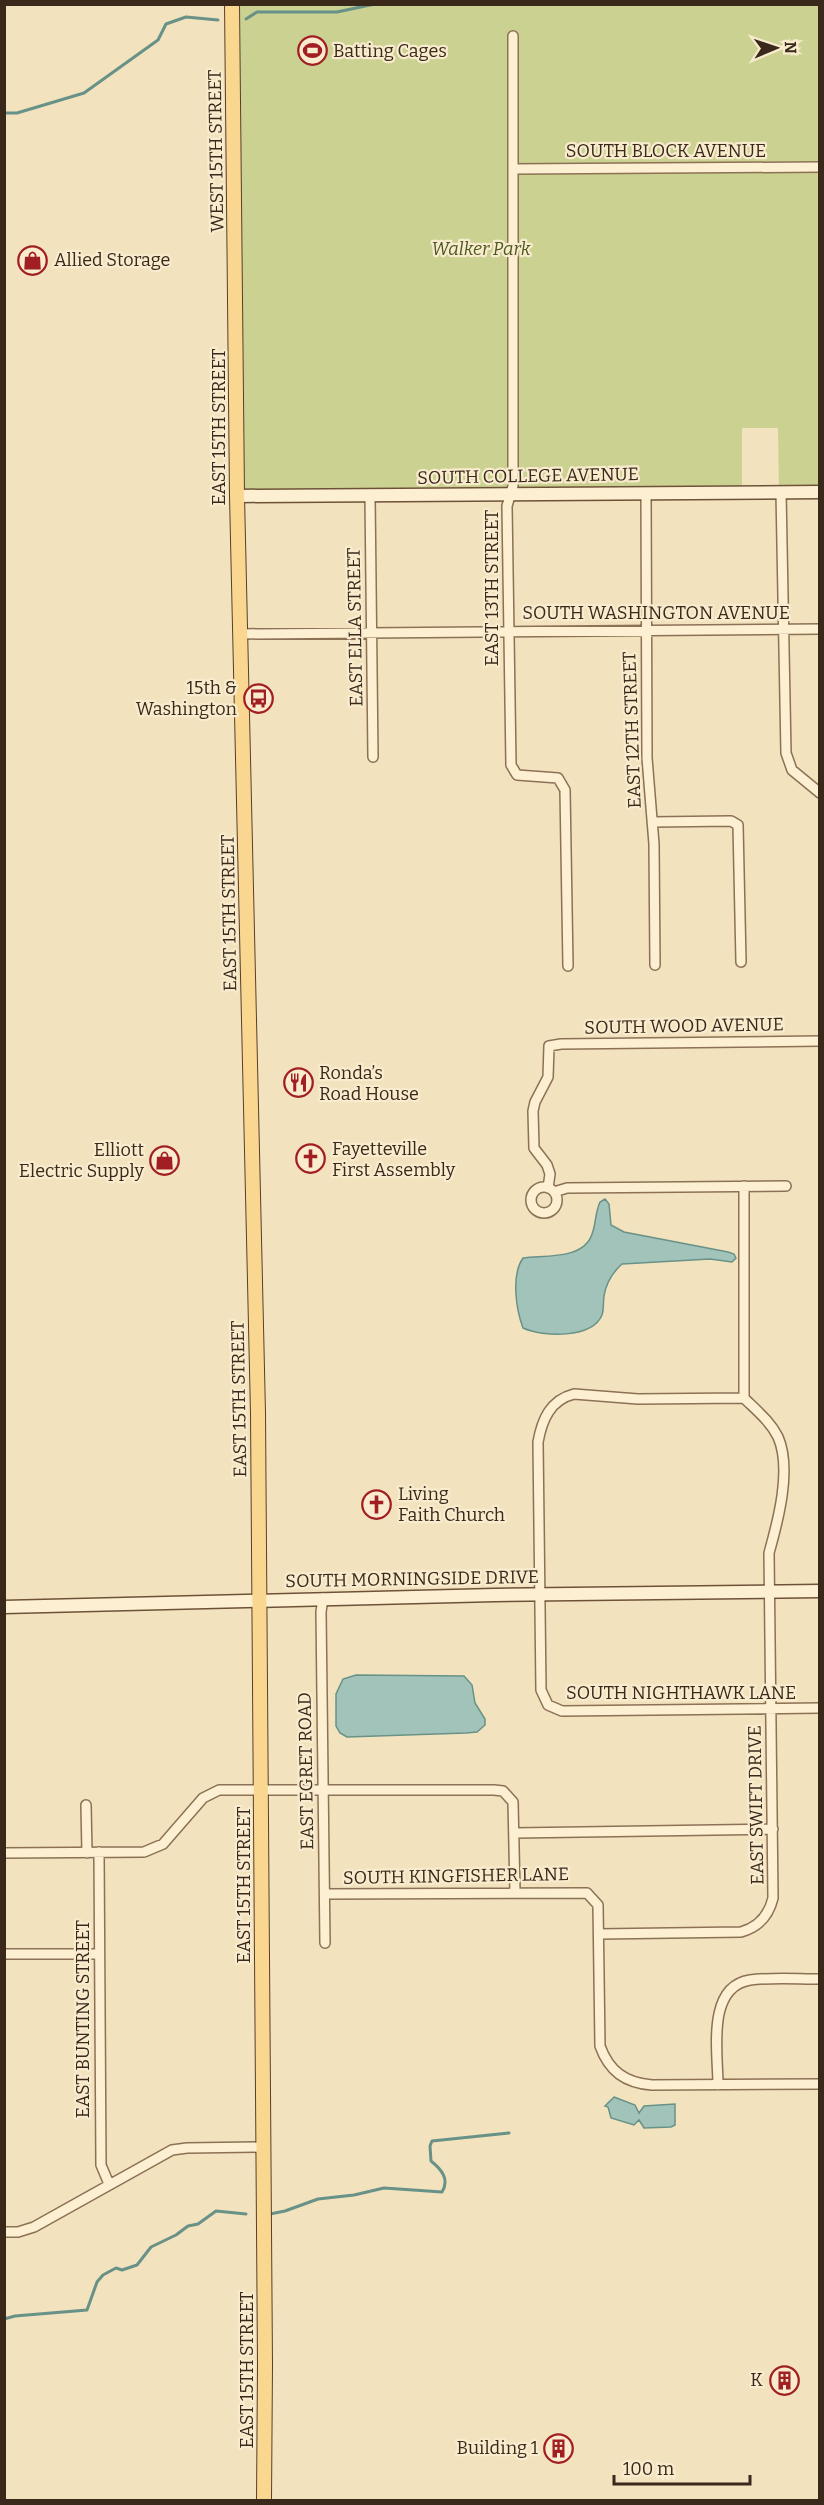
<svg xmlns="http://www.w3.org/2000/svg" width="824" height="2505" font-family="Bitter,serif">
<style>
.green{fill:#cbd191}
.water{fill:#a2c3b9;stroke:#689287;stroke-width:1.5}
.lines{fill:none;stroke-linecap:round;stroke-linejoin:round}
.stream{stroke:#689287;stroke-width:3}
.street-casing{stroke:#8c7155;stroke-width:12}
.secondary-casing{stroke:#6e5238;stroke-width:15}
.primary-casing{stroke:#593f2a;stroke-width:16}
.street{stroke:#fcefd2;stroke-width:9}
.secondary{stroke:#fcefd2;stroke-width:12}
.primary{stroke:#fad791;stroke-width:14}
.labels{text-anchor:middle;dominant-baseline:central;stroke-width:4.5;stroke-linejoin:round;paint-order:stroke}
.poi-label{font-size:18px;fill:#3a291b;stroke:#f9ecce;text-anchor:start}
.street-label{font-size:18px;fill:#3a291b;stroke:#f9ecce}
.park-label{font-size:18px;font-style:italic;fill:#4c5920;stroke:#f9ecce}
</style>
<rect width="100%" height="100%" fill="#f2e2be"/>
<path class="green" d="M 232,5 L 819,5 L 819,492 L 779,492 L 778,428 L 742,428 L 742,493 L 237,496 Z"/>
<path class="water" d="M 605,1199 L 609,1204 L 611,1225 L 624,1232 L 728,1252 L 734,1254 L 736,1258 L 732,1262 L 710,1259 L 622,1264 C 612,1273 606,1283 604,1296 C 603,1302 604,1310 602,1315 C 592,1339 543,1337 523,1328 C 516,1309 511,1275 523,1258 C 544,1255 584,1260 592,1234 C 596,1224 595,1213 600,1202 Z
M 356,1675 L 464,1676 L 472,1685 L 475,1703 L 485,1719 L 485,1725 L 477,1732 L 466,1733 L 347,1737 L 340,1733 L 336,1726 L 336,1694 L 343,1679 Z
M 614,2097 L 635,2105 L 639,2113 L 644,2106 L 675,2104 L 675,2125 L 671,2127 L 644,2128 L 639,2120 L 634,2125 L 611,2118 L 608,2107 L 605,2106 Z"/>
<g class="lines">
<path class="stream" d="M 246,19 L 257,12 L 337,12 L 375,4
M 4,113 L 17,113 L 84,93 L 158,40 L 166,24 L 186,17 L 218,20
M 270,2214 L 285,2211 L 318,2199 L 354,2195 L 384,2188 L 442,2192 C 450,2179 441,2169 431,2161 L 430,2146 L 432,2141 L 509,2133
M 4,2319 L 15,2316 L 87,2310 L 97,2282 L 103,2275 L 116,2268 L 122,2270 L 137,2265 L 151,2247 L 176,2235 L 188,2226 L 198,2224 L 216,2211 L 246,2214"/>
<defs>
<path id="street" d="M 513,36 L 513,486 L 507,506 L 511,765 L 517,775 L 558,778 L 565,790 L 568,966
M 513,169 L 820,167
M 781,492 L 786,753 L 792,770 L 820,793
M 646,493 L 647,758 L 654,844 L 655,965
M 370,496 L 373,757
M 241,634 L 820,629
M 652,822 L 731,821 L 738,825 L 741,962
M531 1200a13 13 0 1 1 26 0a13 13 0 1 1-26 0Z
M 548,1188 L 550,1174 L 547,1165 L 534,1148 L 533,1111 L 535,1102 L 548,1077 L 549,1046 L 561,1044 L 820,1041
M 554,1192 L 567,1188 L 786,1186
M 744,1398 L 638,1399 L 574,1394 C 550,1400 542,1420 538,1442 L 541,1690 L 548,1705 L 562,1711 L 820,1708
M 323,1598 L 321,1612 L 325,1943
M 86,1805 L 87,1853
M 515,1833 L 773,1829
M 99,1852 L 101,2165 L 109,2184
M 4,1853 L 144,1852 L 163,1844 L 203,1798 L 219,1790 L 494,1790 L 503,1791 L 513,1802 L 515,1892
M 325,1894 L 587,1893 L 598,1905 L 600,2046 C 609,2071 625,2083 652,2085 L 820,2084
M 599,1934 L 741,1932 C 759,1927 769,1915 773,1898 L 769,1553 C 778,1521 792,1469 778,1437 C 770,1421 756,1410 744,1398 L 744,1186
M 4,1954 L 99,1954
M 718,2085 C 718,2053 706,1987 750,1980 C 772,1977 797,1979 820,1979
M 4,2232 L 18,2232 L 34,2227 L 172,2150 L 187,2148 L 264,2147"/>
<path id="secondary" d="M 237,496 L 820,492
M 4,1607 L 495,1595 L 820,1591"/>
<path id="primary" d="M 232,4 L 237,496 L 258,1413 L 265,2365 L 264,2500"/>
</defs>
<use href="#street" class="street-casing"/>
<use href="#secondary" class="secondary-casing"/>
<use href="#primary" class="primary-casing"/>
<use href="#street" class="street"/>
<use href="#secondary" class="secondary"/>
<use href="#primary" class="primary"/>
</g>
<defs>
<symbol id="stadium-ring" viewBox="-11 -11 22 22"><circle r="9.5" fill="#f9ecce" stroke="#a11f22" stroke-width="1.5"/><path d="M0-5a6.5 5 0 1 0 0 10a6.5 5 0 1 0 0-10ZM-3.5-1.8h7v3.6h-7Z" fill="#a11f22"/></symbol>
<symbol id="shop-ring" viewBox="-11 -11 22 22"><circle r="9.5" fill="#f9ecce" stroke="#a11f22" stroke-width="1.5"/><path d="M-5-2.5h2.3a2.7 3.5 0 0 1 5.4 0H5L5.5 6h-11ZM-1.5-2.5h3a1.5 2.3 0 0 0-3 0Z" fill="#a11f22"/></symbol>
<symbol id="bus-ring" viewBox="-11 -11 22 22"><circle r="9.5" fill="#f9ecce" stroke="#a11f22" stroke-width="1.5"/><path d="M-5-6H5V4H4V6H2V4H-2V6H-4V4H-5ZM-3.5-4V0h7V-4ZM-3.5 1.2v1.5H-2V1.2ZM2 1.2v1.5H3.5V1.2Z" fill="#a11f22"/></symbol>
<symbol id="restaurant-ring" viewBox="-11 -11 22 22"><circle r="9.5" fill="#f9ecce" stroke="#a11f22" stroke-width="1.5"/><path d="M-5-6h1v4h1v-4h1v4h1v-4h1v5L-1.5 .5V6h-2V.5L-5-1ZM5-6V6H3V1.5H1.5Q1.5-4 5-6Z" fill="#a11f22"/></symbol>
<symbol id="church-ring" viewBox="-11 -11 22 22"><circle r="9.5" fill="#f9ecce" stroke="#a11f22" stroke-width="1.5"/><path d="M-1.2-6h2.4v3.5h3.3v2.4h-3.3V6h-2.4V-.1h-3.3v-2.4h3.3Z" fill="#a11f22"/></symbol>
<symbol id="building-ring" viewBox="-11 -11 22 22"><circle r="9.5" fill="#f9ecce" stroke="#a11f22" stroke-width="1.5"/><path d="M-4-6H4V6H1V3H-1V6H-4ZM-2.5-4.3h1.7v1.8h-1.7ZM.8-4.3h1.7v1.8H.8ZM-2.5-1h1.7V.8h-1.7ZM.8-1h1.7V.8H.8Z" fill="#a11f22"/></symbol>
</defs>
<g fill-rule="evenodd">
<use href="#stadium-ring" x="296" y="34" width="33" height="33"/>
<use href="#shop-ring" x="16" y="244" width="33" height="33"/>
<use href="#bus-ring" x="242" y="682" width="33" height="33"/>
<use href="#restaurant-ring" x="282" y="1066" width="33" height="33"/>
<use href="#church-ring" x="294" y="1142" width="33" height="33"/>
<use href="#shop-ring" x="148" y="1144" width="33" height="33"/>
<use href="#church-ring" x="360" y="1488" width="33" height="33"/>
<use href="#building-ring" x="768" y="2364" width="33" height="33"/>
<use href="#building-ring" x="542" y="2432" width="33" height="33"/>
</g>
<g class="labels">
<g class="poi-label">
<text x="333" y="51">Batting Cages</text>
<text x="54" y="260">Allied Storage</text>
<text x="237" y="688" text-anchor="end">15th &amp;<tspan x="237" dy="21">Washington</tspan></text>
<text x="319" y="1073">Ronda’s<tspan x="319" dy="21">Road House</tspan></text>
<text x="332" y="1149">Fayetteville<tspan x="332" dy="21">First Assembly</tspan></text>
<text x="144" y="1150" text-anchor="end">Elliott<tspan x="144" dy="21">Electric Supply</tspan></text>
<text x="398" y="1494">Living<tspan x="398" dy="21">Faith Church</tspan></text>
<text x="763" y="2380" text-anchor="end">K</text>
<text x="538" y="2448" text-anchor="end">Building 1</text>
</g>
<g class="street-label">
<text transform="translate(216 151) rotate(-91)">WEST 15TH STREET</text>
<text x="666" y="151">SOUTH BLOCK AVENUE</text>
<text transform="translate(219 427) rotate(-90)">EAST 15TH STREET</text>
<text transform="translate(528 476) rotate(-1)">SOUTH COLLEGE AVENUE</text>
<text transform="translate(492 588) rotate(-90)">EAST 13TH STREET</text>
<text x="656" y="613">SOUTH WASHINGTON AVENUE</text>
<text transform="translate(355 627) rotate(-91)">EAST ELLA STREET</text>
<text transform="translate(632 730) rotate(-92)">EAST 12TH STREET</text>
<text transform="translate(229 913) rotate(-91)">EAST 15TH STREET</text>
<text transform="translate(684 1026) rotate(-1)">SOUTH WOOD AVENUE</text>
<text transform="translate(239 1399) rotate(-91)">EAST 15TH STREET</text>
<text transform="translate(412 1579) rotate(-1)">SOUTH MORNINGSIDE DRIVE</text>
<text x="681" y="1693">SOUTH NIGHTHAWK LANE</text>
<text transform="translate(306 1771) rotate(-91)">EAST EGRET ROAD</text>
<text transform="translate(756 1805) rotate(-91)">EAST SWIFT DRIVE</text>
<text transform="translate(456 1876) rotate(-1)">SOUTH KINGFISHER LANE</text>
<text transform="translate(244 1885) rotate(-90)">EAST 15TH STREET</text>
<text transform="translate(83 2019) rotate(-90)">EAST BUNTING STREET</text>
<text transform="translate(247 2370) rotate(-90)">EAST 15TH STREET</text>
</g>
<g class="park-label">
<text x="481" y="249">Walker Park</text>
</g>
</g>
<rect width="824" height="2505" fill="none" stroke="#3a291b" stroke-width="12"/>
<g transform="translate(776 48) rotate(88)" stroke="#f9ecce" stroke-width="4.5" paint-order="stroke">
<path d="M0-4.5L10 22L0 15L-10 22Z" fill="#3a291b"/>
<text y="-9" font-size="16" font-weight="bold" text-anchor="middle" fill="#3a291b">N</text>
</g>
<path d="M614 2475v9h136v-9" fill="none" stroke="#3a291b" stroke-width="3"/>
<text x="623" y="2475" font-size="18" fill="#3a291b" stroke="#f9ecce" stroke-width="4.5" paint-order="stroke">100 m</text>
</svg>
